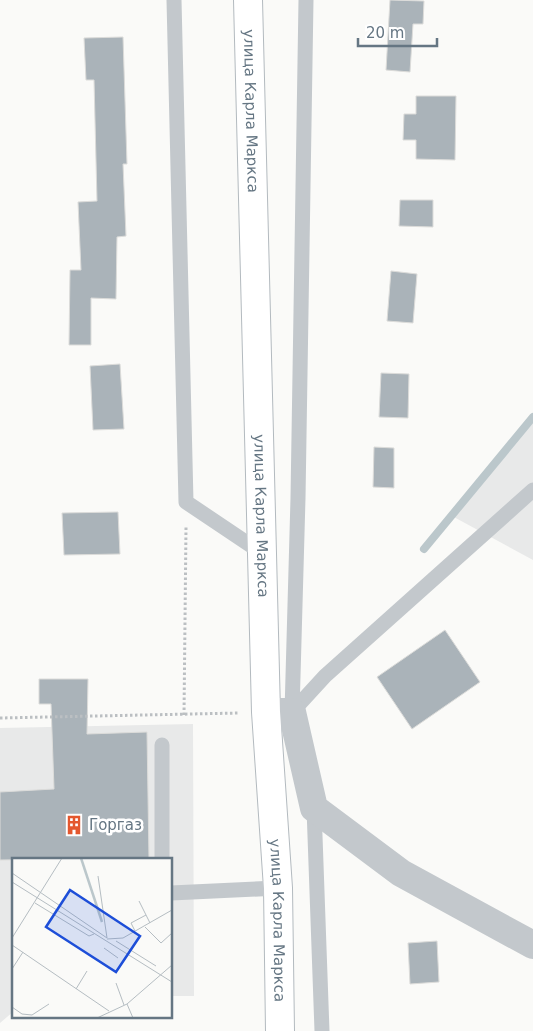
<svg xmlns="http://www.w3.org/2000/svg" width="533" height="1031" font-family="'DejaVu Sans',sans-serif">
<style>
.built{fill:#e8e9e9}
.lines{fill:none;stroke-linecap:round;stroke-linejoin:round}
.stream{stroke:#bbc7cb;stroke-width:8}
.building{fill:#aab3b9;stroke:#dcdcda}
.secondary-casing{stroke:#b3babf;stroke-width:30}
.path{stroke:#bbbfc2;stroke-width:3;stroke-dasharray:2.5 2.5;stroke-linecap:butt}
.lane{stroke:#c3c8cc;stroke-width:15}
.street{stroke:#c3c8cc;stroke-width:28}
.secondary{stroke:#fff;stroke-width:28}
.labels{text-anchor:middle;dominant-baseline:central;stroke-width:5;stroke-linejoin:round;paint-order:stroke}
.street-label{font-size:15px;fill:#657683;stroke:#fff}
.poi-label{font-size:15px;fill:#657683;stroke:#fff;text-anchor:start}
.inset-river{fill:none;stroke:#bbc7cb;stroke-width:2.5}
.inset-road{fill:none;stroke:#b5bdc2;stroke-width:1}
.view{fill:#1d4ed8;fill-opacity:0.15;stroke:#1d4ed8;stroke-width:2.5}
.inset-edge{fill:none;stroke:#657683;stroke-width:2.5}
</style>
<rect width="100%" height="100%" fill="#fafaf8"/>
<path class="built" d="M 533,415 L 533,560 L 452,516 Z
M 193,724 L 194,996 L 171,996 L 171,860 L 14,860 L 14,1011 L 0,1023 L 0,728 Z"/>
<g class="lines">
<path class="stream" d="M 424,549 L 533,417"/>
</g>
<path class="building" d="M 390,0 L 424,1 L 423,24 L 413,24 L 410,72 L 386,70 Z
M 123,37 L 127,164 L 123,164 L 126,236 L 117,237 L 116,299 L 91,298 L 91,345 L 69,345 L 70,270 L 81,270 L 78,202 L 97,201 L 94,80 L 86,80 L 84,38 Z
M 416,96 L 456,96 L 455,160 L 416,159 L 416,140 L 403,140 L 404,114 L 416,114 Z
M 400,200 L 433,200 L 433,227 L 399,226 Z
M 391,271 L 417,274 L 413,323 L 387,321 Z
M 120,364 L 124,429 L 93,430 L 90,366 Z
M 381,373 L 409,374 L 408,418 L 379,417 Z
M 374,447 L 394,448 L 394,488 L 373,487 Z
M 118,512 L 120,554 L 64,555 L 62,513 Z
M 445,630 L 480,682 L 412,729 L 377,677 Z
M 39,679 L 88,679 L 87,734 L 147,732 L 149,858 L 0,860 L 0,792 L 54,789 L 51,704 L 39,704 Z
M 437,941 L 439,982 L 410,984 L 408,943 Z"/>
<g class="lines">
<defs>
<g id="secondary">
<path id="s1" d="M 248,0 L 266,712 L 278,888 L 280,1031"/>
</g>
</defs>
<use href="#secondary" class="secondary-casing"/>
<path class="path" d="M 184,715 L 186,527
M 0,718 L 239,713"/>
<path class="lane" d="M 174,0 L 186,502 L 262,553
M 292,712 L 298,498 L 306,0
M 292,712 L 325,676 L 533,490
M 314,808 L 322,1031
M 162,860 L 162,745
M 171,893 L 278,888"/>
<path class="street" d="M 266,712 L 292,712 L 314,808 L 401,873 L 533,945"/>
<use href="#secondary" class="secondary"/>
</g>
<defs>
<symbol id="building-bare" viewBox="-9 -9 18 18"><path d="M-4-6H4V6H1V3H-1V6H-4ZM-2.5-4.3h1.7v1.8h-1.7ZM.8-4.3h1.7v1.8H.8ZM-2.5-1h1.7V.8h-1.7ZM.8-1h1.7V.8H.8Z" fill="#e4572e" stroke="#fff" stroke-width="2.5" paint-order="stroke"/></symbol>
</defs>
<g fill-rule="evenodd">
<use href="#building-bare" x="60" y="811" width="28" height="28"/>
</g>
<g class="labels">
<g class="street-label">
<text stroke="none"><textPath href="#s1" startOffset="111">улица Карла Маркса</textPath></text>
<text stroke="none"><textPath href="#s1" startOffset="516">улица Карла Маркса</textPath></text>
<text stroke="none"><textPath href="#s1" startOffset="921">улица Карла Маркса</textPath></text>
</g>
<g class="poi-label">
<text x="89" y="825">Горгаз</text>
</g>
</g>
<g transform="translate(12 858)">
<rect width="160" height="160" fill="#fafaf8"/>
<path class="inset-river" d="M 69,0 L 90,64"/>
<path class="inset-road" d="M 0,15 L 95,80M 86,18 L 95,80M 0,24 L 160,124M 127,43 L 138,65M 23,45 L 77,78 L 82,76M 133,69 L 149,85 L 160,75M 123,73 L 119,65 L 134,57M 0,80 L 50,0M 95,81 L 111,80 L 160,52M 104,83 L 144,108M 0,87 L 97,153M 92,90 L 106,100M 0,111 L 11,94M 104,125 L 112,147M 64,131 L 75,113M 115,146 L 121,160M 0,149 L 10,156 L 20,157 L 37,146M 85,160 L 115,146 L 160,107"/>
<path class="view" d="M 58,32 L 128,78 L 104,114 L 34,69 Z"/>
<rect width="160" height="160" class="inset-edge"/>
</g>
<path d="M358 38v8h79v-8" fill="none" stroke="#657683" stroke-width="2.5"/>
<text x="366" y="38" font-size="15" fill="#657683" stroke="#ffffff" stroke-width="4" paint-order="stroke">20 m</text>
</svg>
